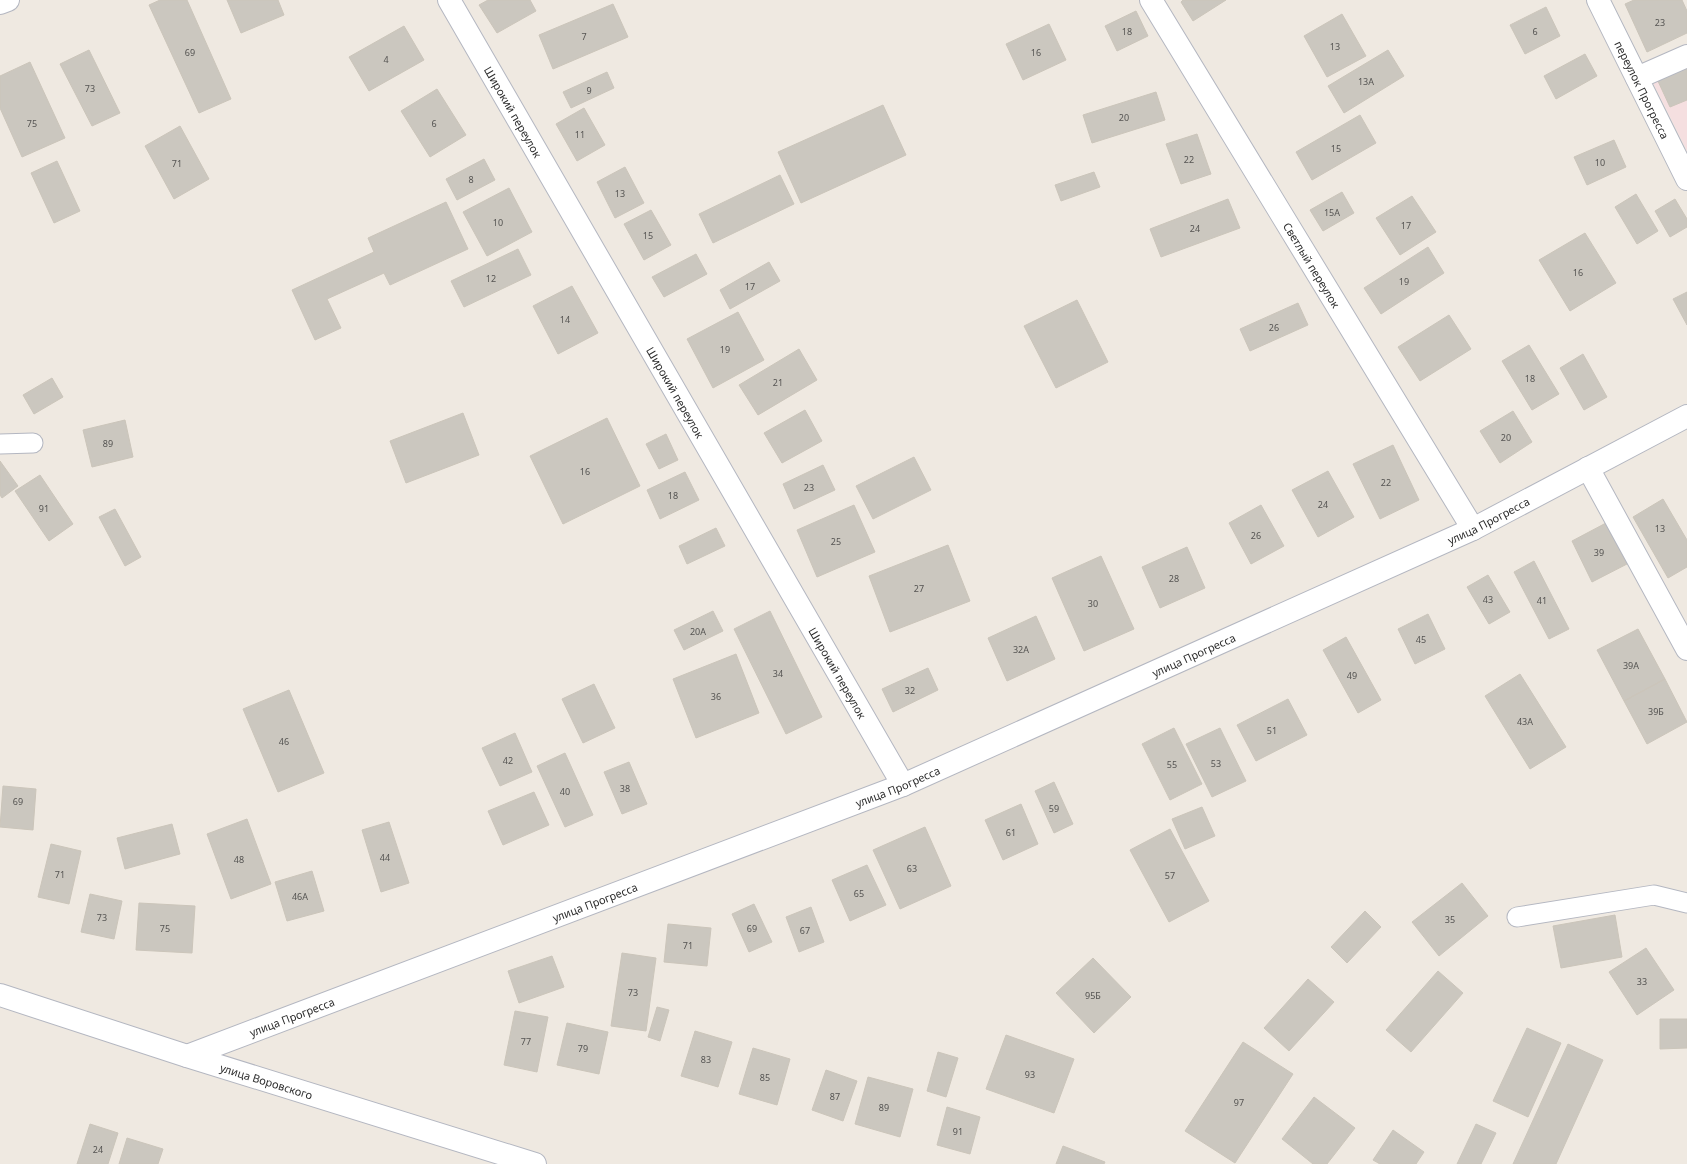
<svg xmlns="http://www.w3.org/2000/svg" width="1687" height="1164" font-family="'Noto Sans',sans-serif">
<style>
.medical{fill:#f5dfe0}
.building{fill:#cbc7bf;stroke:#cbc5ba}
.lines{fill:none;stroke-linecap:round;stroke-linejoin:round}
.service-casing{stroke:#b4b7c1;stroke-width:21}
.minor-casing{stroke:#b4b7c1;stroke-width:24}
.secondary-casing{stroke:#b4b7c1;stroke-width:24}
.service{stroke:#fff;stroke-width:19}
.minor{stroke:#fff;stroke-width:22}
.secondary{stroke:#fff;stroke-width:22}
.labels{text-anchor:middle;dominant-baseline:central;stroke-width:3.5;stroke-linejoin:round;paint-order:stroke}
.number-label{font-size:9px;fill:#555452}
.street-label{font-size:11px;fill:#2e2e2e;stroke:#fff}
</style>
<rect width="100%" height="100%" fill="#efe9e1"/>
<path class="medical" d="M 1687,62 L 1687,151 L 1650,77 Z"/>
<path class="building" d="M 160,0 L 187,0 L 231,99 L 199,113 L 149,5 Z
M 227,0 L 278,0 L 284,15 L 241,33 Z
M 488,0 L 530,0 L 536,11 L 497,33 L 479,5 Z
M 1183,0 L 1226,0 L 1193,21 L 1181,2 Z
M 1634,0 L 1682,0 L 1687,11 L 1687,33 L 1647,52 L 1625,4 Z
M 613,4 L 628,37 L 553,69 L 539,35 Z
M 1546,7 L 1560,36 L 1525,54 L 1510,25 Z
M 1136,11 L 1148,36 L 1117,51 L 1105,26 Z
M 1342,14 L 1366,56 L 1327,77 L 1304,36 Z
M 1049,24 L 1066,60 L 1023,80 L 1006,44 Z
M 404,26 L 424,60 L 369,91 L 349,57 Z
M 89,50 L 120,113 L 92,126 L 60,64 Z
M 1388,50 L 1404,76 L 1344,113 L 1328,86 Z
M 1585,54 L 1597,76 L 1556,99 L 1544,76 Z
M 30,62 L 65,138 L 22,157 L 0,108 L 0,76 Z
M 1687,66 L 1687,100 L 1670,107 L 1657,79 Z
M 607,72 L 614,88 L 571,108 L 563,92 Z
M 437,89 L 466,135 L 430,157 L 401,111 Z
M 1156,92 L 1165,120 L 1092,143 L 1083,115 Z
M 883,105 L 906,155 L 801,203 L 778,152 Z
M 584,108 L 605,145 L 577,161 L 556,124 Z
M 1360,115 L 1376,143 L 1312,180 L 1296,152 Z
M 180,126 L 209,179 L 174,199 L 145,146 Z
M 1197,134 L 1211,174 L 1181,184 L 1166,144 Z
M 1614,140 L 1626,167 L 1587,185 L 1574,157 Z
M 484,159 L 495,180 L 457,200 L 446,179 Z
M 57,161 L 80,211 L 54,223 L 31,173 Z
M 625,167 L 644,203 L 615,218 L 597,182 Z
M 1094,172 L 1100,187 L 1061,201 L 1055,185 Z
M 780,175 L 794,204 L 713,243 L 699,214 Z
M 509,188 L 532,232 L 487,256 L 463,212 Z
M 1342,192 L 1354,213 L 1323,231 L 1310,210 Z
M 1636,194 L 1658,231 L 1637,244 L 1615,207 Z
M 1412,196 L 1436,232 L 1400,255 L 1376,218 Z
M 1228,199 L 1240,228 L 1161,257 L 1150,229 Z
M 1675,199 L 1687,219 L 1687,227 L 1670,237 L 1655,211 Z
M 446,202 L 468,249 L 390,285 L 384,273 L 327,299 L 341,328 L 315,340 L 292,290 L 374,252 L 368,238 Z
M 651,210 L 671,245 L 644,260 L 624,224 Z
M 1585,233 L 1616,283 L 1570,311 L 1539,260 Z
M 1428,247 L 1444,273 L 1381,314 L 1364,288 Z
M 518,249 L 531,275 L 464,307 L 451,281 Z
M 696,254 L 707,274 L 664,297 L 652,277 Z
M 769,262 L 780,281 L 730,309 L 720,290 Z
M 572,286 L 598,333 L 558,354 L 533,306 Z
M 1687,292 L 1687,325 L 1673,299 Z
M 1077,300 L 1108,362 L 1056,388 L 1024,326 Z
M 1298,303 L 1308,325 L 1250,351 L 1240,329 Z
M 738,312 L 764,360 L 713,388 L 687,339 Z
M 1449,315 L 1471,349 L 1420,381 L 1398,347 Z
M 1529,345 L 1559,394 L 1532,410 L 1502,361 Z
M 799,349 L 817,380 L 758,415 L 739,385 Z
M 1583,354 L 1607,397 L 1584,410 L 1560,368 Z
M 52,378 L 63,397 L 34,414 L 23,395 Z
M 805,410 L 822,441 L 782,463 L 764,433 Z
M 1513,411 L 1532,442 L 1500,463 L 1480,431 Z
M 463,413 L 479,455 L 406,483 L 390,441 Z
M 607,418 L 640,486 L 563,524 L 530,456 Z
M 125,420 L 133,457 L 92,467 L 83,430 Z
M 666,434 L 678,460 L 659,469 L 646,444 Z
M 1393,445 L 1419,500 L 1380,519 L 1353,464 Z
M 914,457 L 931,490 L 873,519 L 856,486 Z
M 0,461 L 18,486 L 2,498 L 0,495 Z
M 823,465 L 835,490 L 794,509 L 783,484 Z
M 1328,471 L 1354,517 L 1318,537 L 1292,490 Z
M 685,472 L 699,500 L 660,519 L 647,490 Z
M 40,475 L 73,524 L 49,541 L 15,491 Z
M 1663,499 L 1687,540 L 1687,567 L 1668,578 L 1633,517 Z
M 854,505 L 875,552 L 817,577 L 797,530 Z
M 1261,505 L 1284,546 L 1251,564 L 1229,523 Z
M 115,509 L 141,557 L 125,566 L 99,517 Z
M 1606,523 L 1627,564 L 1592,582 L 1572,541 Z
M 716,528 L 725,546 L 687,564 L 679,546 Z
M 948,545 L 970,601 L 890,632 L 869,576 Z
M 1187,547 L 1205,588 L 1160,608 L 1142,567 Z
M 1101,556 L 1134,629 L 1084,651 L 1052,578 Z
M 1534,561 L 1569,629 L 1549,639 L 1514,572 Z
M 1488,575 L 1510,612 L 1489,624 L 1467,587 Z
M 713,611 L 723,631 L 684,650 L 674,630 Z
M 770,611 L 822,717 L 786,734 L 734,629 Z
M 1428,614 L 1445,649 L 1415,664 L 1398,629 Z
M 1036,616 L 1055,659 L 1007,681 L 988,638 Z
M 1638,629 L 1665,679 L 1624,701 L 1597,650 Z
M 1346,637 L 1381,700 L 1358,713 L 1323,650 Z
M 736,654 L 759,713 L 696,738 L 673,679 Z
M 928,668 L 938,690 L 893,712 L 882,689 Z
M 1520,674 L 1566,747 L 1530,769 L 1485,696 Z
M 1665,679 L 1687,722 L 1647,744 L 1624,701 Z
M 594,684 L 615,728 L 583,743 L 562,699 Z
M 289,690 L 324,773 L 278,792 L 243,709 Z
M 1288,699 L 1307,735 L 1256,761 L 1237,725 Z
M 1174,728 L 1202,784 L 1170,800 L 1142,744 Z
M 1220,728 L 1246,781 L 1212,797 L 1186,744 Z
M 515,733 L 532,772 L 500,786 L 482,748 Z
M 565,753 L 593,815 L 565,827 L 537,766 Z
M 629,762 L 647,804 L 622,814 L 604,772 Z
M 1054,782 L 1073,824 L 1054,833 L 1035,791 Z
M 3,786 L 36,789 L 33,830 L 0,827 Z
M 534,792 L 549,825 L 503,845 L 488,811 Z
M 1021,804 L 1038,844 L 1003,860 L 985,820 Z
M 1202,807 L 1215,836 L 1185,849 L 1172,819 Z
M 247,819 L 271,884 L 231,899 L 207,834 Z
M 389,822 L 409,883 L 381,892 L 362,830 Z
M 172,824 L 180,854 L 125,869 L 117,838 Z
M 925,827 L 951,886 L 900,909 L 873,850 Z
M 1170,829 L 1209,901 L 1169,922 L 1130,850 Z
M 51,844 L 81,851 L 69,904 L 38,897 Z
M 867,865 L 886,905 L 850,921 L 832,880 Z
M 312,871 L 324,911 L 287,921 L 275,882 Z
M 1462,883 L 1488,916 L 1439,956 L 1412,922 Z
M 90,894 L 122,901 L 114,939 L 81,932 Z
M 139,903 L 195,906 L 192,953 L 136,950 Z
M 754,904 L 772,942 L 749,952 L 732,914 Z
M 811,907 L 824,942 L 799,952 L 786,917 Z
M 1365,911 L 1381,927 L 1347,963 L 1331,947 Z
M 1615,915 L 1622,957 L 1561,968 L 1553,926 Z
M 668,924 L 711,928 L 707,966 L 664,962 Z
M 1646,948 L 1674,990 L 1637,1015 L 1609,972 Z
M 622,953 L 656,958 L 646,1031 L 611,1026 Z
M 552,956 L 564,987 L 519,1003 L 508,971 Z
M 1093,958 L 1131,997 L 1094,1033 L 1056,993 Z
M 1438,971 L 1463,993 L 1411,1052 L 1386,1030 Z
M 1308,979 L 1334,1002 L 1289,1051 L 1264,1028 Z
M 657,1007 L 669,1010 L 660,1041 L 648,1037 Z
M 515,1011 L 548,1017 L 537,1072 L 504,1065 Z
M 1660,1019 L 1687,1019 L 1687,1048 L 1660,1049 Z
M 567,1023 L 608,1032 L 599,1074 L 557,1065 Z
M 1527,1028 L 1561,1043 L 1528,1117 L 1493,1101 Z
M 695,1031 L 732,1042 L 718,1087 L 681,1076 Z
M 1006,1035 L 1074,1059 L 1054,1113 L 986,1089 Z
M 1243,1042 L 1293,1074 L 1235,1163 L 1185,1131 Z
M 1568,1044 L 1603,1060 L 1556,1164 L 1513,1164 Z
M 753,1048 L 790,1059 L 777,1105 L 739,1094 Z
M 938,1052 L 958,1058 L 946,1097 L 927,1091 Z
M 826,1070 L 857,1081 L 843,1121 L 812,1110 Z
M 868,1077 L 913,1089 L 900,1137 L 855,1124 Z
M 1314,1097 L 1355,1128 L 1327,1164 L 1313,1164 L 1282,1139 Z
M 947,1107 L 980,1117 L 970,1154 L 937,1145 Z
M 90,1124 L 118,1133 L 108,1164 L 77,1164 Z
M 1476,1124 L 1496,1133 L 1481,1164 L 1457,1164 Z
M 1393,1130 L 1424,1152 L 1416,1164 L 1380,1164 L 1373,1160 Z
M 127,1138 L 163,1149 L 158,1164 L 119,1164 Z
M 1063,1146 L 1105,1162 L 1104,1164 L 1056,1164 Z"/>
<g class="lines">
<defs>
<path id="service" d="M 0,444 L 33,443
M 1517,917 L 1654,895 L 1687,903"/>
<g id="minor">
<path id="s1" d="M 449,0 L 903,785"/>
<path id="s2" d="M 1151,0 L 1473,529"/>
<path id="s3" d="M 1598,0 L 1687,179"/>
<path d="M 1637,78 L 1687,56"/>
<path d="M 1588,468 L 1687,649"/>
<path id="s4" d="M 0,995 L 187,1056 L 535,1164"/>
<path id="s5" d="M 187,1056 L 903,785 L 1473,529 L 1687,416"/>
</g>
<path id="secondary" d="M 0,3 L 8,0"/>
</defs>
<use href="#service" class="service-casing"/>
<use href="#minor" class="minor-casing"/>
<use href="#secondary" class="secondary-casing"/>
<use href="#service" class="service"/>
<use href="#minor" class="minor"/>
<use href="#secondary" class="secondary"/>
</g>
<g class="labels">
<g class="number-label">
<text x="1660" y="22">23</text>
<text x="1127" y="31">18</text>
<text x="1535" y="31">6</text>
<text x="584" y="36">7</text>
<text x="1335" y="46">13</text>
<text x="190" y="52">69</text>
<text x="1036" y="52">16</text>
<text x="386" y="59">4</text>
<text x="1366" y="81">13А</text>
<text x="90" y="88">73</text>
<text x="589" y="90">9</text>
<text x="1124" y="117">20</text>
<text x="32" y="123">75</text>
<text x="434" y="123">6</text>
<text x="580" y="134">11</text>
<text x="1336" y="148">15</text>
<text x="1189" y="159">22</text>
<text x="1600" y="162">10</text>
<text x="177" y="163">71</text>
<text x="471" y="179">8</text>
<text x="620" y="193">13</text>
<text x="1332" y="212">15А</text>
<text x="498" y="222">10</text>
<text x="1406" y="225">17</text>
<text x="1195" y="228">24</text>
<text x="648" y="235">15</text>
<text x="1578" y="272">16</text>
<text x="491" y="278">12</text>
<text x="1404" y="281">19</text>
<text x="750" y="286">17</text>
<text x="565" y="319">14</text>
<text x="1274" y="327">26</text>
<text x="725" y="349">19</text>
<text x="1530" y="378">18</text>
<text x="778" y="382">21</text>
<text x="1506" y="437">20</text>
<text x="108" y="443">89</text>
<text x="585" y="471">16</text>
<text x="1386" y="482">22</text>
<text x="809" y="487">23</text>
<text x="673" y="495">18</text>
<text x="1323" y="504">24</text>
<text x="44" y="508">91</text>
<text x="1660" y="528">13</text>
<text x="1256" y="535">26</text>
<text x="836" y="541">25</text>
<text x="1599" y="552">39</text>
<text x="1174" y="578">28</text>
<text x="919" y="588">27</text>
<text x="1488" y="599">43</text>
<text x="1542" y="600">41</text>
<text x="1093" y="603">30</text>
<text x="698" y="631">20А</text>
<text x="1421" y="639">45</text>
<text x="1021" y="649">32А</text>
<text x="1631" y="665">39А</text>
<text x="778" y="673">34</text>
<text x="1352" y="675">49</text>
<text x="910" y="690">32</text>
<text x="716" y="696">36</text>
<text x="1656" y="711">39Б</text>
<text x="1525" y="721">43А</text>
<text x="1272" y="730">51</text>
<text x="284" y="741">46</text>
<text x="508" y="760">42</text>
<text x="1216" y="763">53</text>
<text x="1172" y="764">55</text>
<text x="625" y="788">38</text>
<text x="565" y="791">40</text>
<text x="18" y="801">69</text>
<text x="1054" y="808">59</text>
<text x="1011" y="832">61</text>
<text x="385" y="857">44</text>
<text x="239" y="859">48</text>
<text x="912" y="868">63</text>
<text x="60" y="874">71</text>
<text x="1170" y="875">57</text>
<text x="859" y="893">65</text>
<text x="300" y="896">46А</text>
<text x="102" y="917">73</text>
<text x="1450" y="919">35</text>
<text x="165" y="928">75</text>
<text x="752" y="928">69</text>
<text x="805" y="930">67</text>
<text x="688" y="945">71</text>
<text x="1642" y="981">33</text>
<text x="633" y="992">73</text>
<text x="1093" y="995">95Б</text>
<text x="526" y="1041">77</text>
<text x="583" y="1048">79</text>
<text x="706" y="1059">83</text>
<text x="1030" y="1074">93</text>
<text x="765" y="1077">85</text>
<text x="835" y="1096">87</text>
<text x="1239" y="1102">97</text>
<text x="884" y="1107">89</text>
<text x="958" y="1131">91</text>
<text x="98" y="1149">24</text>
</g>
<g class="street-label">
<text stroke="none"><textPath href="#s3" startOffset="100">переулок Прогресса</textPath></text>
<text stroke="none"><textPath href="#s1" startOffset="129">Широкий переулок</textPath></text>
<text stroke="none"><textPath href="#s2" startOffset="310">Светлый переулок</textPath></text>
<text stroke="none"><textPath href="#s1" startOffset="453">Широкий переулок</textPath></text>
<text stroke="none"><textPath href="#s5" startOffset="1408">улица Прогресса</textPath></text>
<text stroke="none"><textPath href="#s5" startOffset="1084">улица Прогресса</textPath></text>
<text stroke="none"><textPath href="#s1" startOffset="777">Широкий переулок</textPath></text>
<text stroke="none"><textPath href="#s5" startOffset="760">улица Прогресса</textPath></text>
<text stroke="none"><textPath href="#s5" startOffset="436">улица Прогресса</textPath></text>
<text stroke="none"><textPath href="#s5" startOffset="112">улица Прогресса</textPath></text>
<text stroke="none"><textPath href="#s4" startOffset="280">улица Воровского</textPath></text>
</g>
</g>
</svg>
